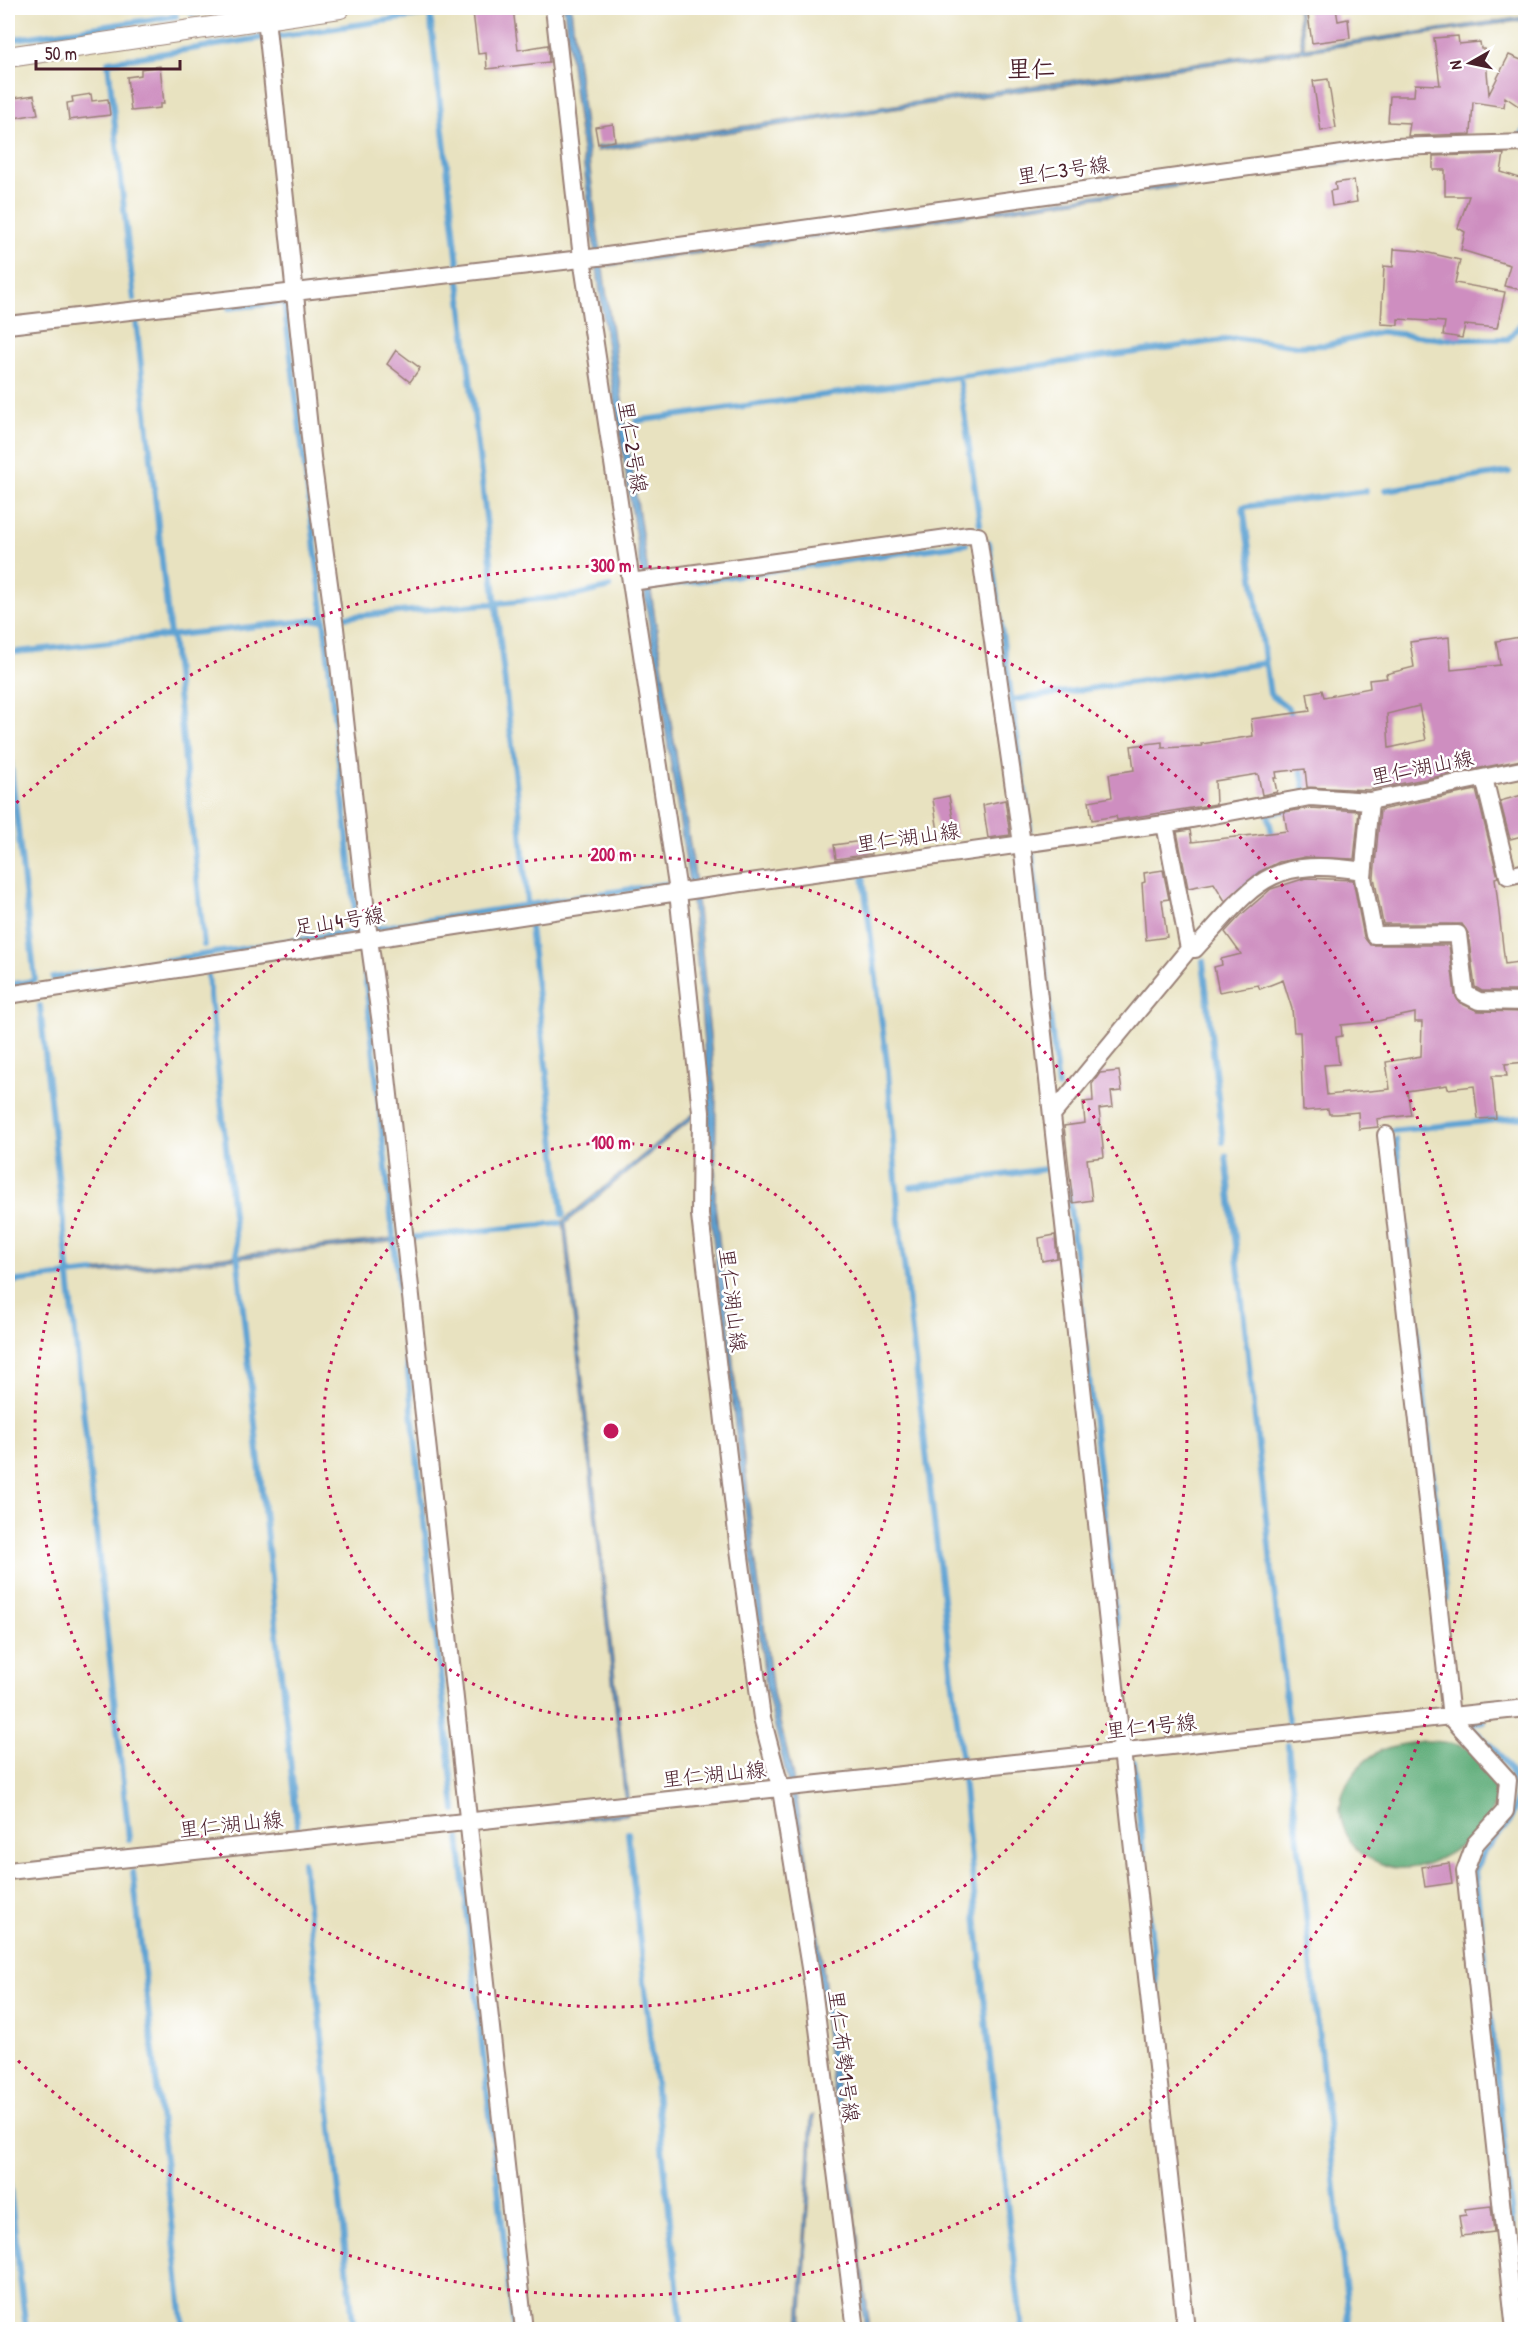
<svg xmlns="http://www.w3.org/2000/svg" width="1533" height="2337" font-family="'Patrick Hand','Klee One',sans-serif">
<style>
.forest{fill:#5dac78;stroke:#546652;stroke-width:1.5}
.water{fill:#5ea3d3;stroke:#54617f;stroke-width:1.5}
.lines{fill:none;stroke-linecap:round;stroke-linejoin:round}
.stream{stroke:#5ea3d3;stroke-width:6}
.building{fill:#ce8ec0;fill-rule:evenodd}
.minor-casing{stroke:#998076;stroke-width:20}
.tertiary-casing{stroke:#998076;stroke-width:22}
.minor{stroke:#fff;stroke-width:16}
.tertiary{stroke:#fff;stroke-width:20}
.ring{fill:none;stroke:#c2185b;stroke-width:3;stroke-dasharray:3 6}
.labels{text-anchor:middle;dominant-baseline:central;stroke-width:5;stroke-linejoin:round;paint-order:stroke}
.street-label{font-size:21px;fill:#4a1f2b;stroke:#fff}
.quarter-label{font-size:24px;font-weight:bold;fill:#4a1f2b;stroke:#fff}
.centre{fill:#c2185b;stroke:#fff;stroke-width:3}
.ring-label{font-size:18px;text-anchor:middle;font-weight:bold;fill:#c2185b;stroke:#fff;stroke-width:5;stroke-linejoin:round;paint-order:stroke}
</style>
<rect width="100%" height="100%" fill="#fff"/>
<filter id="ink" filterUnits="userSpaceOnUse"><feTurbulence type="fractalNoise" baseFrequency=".0167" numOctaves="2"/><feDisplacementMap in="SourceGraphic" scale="12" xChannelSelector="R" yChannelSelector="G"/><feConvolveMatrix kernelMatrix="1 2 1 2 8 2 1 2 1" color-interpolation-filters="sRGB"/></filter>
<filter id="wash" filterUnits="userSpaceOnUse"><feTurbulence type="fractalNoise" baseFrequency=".008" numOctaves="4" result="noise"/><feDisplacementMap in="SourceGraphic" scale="24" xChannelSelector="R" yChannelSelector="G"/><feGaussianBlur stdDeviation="1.35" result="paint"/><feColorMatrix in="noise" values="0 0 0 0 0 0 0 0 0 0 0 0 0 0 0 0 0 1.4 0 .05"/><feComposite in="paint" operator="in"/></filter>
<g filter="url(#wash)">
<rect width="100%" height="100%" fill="#e8e2c0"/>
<path class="forest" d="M 1421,1741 C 1449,1741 1468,1743 1486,1765 C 1489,1770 1495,1775 1496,1780 C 1507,1827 1424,1884 1382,1864 C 1375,1861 1367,1858 1361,1854 C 1357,1851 1354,1844 1350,1840 C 1328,1807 1346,1771 1378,1752 C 1389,1745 1408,1744 1421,1741 Z"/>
<path class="water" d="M 564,8 L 571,8 L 597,228 L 634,482 L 695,877 L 716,1100 L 715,1204 L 756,1564 L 773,1693 L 792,1772 L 813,1892 L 870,2329 L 865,2329 L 812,1931 L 792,1800 L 766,1687 L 709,1203 L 709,1102 L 692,901 L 609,363 Z
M 1297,8 L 1299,8 L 1305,48 L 1525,17 L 1525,20 L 597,151 L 596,147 L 1302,48 Z
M 1389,154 L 1390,157 L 608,266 L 607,263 Z
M 693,1114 L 694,1117 L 566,1223 L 628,1800 L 625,1800 L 563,1221 Z
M 397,1238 L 397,1241 L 86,1275 L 86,1272 Z
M 627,1812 L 627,1815 L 481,1830 L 480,1827 Z
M 814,2115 L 802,2329 L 799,2329 L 811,2116 Z"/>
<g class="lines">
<path class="stream" d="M 191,13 L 227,8
M 430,14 L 458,265
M 275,37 L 470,8
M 8,40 L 176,16
M 1517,138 L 1522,135 L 1526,127
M 459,281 L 519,807 L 527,902
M 134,299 L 108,62 L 261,38
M 229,308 L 284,302 L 324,619 L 357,929
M 136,319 L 170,636
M 959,377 L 980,524
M 636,421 L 1238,338 L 1297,346 L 1327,345 L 1382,332 L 1444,339 L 1508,339 L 1526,318
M 1385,490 L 1509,472
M 989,543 L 1030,829
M 659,586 L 966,544
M 344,617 L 573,596 L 610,587
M 172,636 L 204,945
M 17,652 L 324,619
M 1012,700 L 1265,663
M 1294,720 L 1287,707 L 1270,694 L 1243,507 L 1366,491
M 8,741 L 35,980
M 1300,763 L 1305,792
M 1273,840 L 1268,813 L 1288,810
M 1032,853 L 1058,1087
M 863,876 L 888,1071 L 899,1220 L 962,1762
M 1240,889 L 1264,868
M 530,927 L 563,1215
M 377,928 L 665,884
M 363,955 L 455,1810
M 1203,961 L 1223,1142
M 208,976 L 297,1825
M 53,978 L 355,931
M 8,985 L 32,981
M 40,1006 L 129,1839
M 1391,1131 L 1526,1117
M 1396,1140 L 1446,1599
M 1226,1156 L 1289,1726
M 911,1187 L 1046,1169
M 1068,1189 L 1129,1738
M 406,1238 L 560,1223
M 8,1282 L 94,1272
M 1483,1721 L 1467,1725 C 1496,1747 1533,1783 1508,1823 C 1493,1843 1483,1846 1475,1872 L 1524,2330
M 1288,1745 L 1350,2330
M 1134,1762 L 1157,1993
M 963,1777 L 988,2040 L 1022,2330
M 628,1833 L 682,2330
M 459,1838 L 514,2330
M 303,1862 L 354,2330
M 133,1872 L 184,2330
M 1160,2021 L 1162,2038
M 8,2172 L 26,2330"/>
</g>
<g id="blocks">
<path class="building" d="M 513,8 L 518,50 L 548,45 L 549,62 L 487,69 L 486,53 L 478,54 L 473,12 Z
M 1307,8 L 1336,8 L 1338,21 L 1348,19 L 1350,38 L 1312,43 Z
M 1458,36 L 1459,44 L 1480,42 L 1481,49 L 1485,49 L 1489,94 L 1509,55 L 1526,62 L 1526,111 L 1505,97 L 1504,107 L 1473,102 L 1471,134 L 1408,136 L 1410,123 L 1388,122 L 1390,96 L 1414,96 L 1415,84 L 1440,85 L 1434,38 Z
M 160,66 L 164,104 L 160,104 L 160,108 L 131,111 L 127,77 L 141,75 L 141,69 Z
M 1328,79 L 1336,128 L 1321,131 L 1313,81 Z
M 91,94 L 92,101 L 108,99 L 110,115 L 69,120 L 67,103 L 73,102 L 72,97 Z
M 34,95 L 38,114 L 8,119 L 8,99 Z
M 613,124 L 615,141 L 598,144 L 595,127 Z
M 1504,154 L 1501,172 L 1526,180 L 1526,277 L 1522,290 L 1504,286 L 1510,265 L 1461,250 L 1465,232 L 1458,228 L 1469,196 L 1445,196 L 1445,170 L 1433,170 L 1433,156 Z
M 1354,180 L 1357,202 L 1332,206 L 1330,191 L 1336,190 L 1335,183 Z
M 1394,249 L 1420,251 L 1460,260 L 1455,283 L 1505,292 L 1497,328 L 1465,325 L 1462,338 L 1443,335 L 1445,322 L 1398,319 L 1398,325 L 1381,324 L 1384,266 L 1393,267 Z
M 396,350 L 420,368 L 410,382 L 387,364 Z
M 1526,636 L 1526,759 L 1369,790 L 1307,787 L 1305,769 L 1276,772 L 1277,778 L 1274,778 L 1277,792 L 1262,795 L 1258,774 L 1215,781 L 1216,804 L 1117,820 L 1116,816 L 1092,820 L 1089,801 L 1112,797 L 1109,774 L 1134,770 L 1131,746 L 1162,742 L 1162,748 L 1202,746 L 1201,744 L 1253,736 L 1251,719 L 1310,711 L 1307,693 L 1322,690 L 1324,697 L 1370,688 L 1369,680 L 1387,678 L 1386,674 L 1414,667 L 1410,642 L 1449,637 L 1451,670 L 1500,665 L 1496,641 ZM 1419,706 L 1426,740 L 1389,748 L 1387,714 Z
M 1476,790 L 1498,877 L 1495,878 L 1505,964 L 1518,962 L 1521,983 L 1526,982 L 1526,991 L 1482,991 L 1475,987 L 1468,933 L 1462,924 L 1383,924 L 1374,877 L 1380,810 Z
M 1526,794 L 1526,835 L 1510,839 L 1500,801 Z
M 949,796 L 956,835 L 939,838 L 933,799 Z
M 1005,800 L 1010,835 L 988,838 L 983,805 Z
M 1311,808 L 1359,811 L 1354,859 L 1305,857 L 1279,862 L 1259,872 L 1225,901 L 1214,883 L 1188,888 L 1177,832 L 1190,830 L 1192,842 L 1287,831 L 1284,812 Z
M 869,840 L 871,854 L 836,859 L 834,845 Z
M 1163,870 L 1169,899 L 1162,900 L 1167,937 L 1146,940 L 1142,883 L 1145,882 L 1144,873 Z
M 1306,878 L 1353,880 L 1364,937 L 1370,945 L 1449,945 L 1455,995 L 1460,1003 L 1478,1011 L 1526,1012 L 1526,1062 L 1505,1064 L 1507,1076 L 1492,1076 L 1496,1118 L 1478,1119 L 1474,1086 L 1448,1089 L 1447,1085 L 1407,1091 L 1411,1115 L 1377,1119 L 1378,1127 L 1359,1129 L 1358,1112 L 1337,1114 L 1329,1114 L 1328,1109 L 1303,1111 L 1300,1032 L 1294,1032 L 1292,1009 L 1283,980 L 1260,989 L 1258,985 L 1219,992 L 1214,967 L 1222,965 L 1221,959 L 1241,954 L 1225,932 L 1241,915 L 1271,889 ZM 1415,1013 L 1415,1022 L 1422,1022 L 1421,1056 L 1386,1062 L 1390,1089 L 1327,1095 L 1324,1065 L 1339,1064 L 1336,1037 L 1342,1036 L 1341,1025 L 1373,1022 Z
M 1119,1071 L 1122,1091 L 1111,1092 L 1113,1107 L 1099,1109 L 1104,1157 L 1087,1159 L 1092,1200 L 1073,1203 L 1064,1126 L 1085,1123 L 1083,1102 L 1093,1101 L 1092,1084 L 1100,1073 Z
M 1055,1235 L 1057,1258 L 1042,1261 L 1039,1238 Z
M 1449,1863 L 1452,1883 L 1425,1887 L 1422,1867 Z
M 1491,2206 L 1494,2232 L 1462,2236 L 1459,2216 L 1466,2215 L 1465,2209 Z"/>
</g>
</g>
<g filter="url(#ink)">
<use href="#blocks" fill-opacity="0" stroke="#998076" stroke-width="1.5"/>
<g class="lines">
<defs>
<path id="minor" d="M 266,18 L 313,466 L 335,628 L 369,939 L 382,1031 L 524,2330
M 8,325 L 607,256 L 1393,147 L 1526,143
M 631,582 L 969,535 L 978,536 L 1022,844 L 1186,2330
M 1484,778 L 1508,876 L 1526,872
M 1370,801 L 1363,878 L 1374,935 L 1458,934 L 1465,994 L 1479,1001 L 1526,1002
M 1165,824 L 1189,949 L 1195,949 C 1255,884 1267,856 1363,871
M 8,995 L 678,892 L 582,258 L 554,8
M 1052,1115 L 1189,949
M 1386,1135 L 1451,1717 L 1508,1780 L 1505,1811 L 1475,1844 L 1465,1871 L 1515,2330
M 8,1871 L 1526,1708
M 856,2330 L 812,1980 L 781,1790 L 762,1718 L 738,1542 L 700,1215 L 701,1112 L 678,892 L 1165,824 L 1310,797 L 1370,801 L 1526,769"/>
<path id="tertiary" d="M 8,57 L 340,8"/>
</defs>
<use href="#minor" class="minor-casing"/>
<use href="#tertiary" class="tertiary-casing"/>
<use href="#minor" class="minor"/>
<use href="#tertiary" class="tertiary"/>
</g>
</g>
<g class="ring">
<circle cx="611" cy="1431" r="288"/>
<circle cx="611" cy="1431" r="576"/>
<path d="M10 809A865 865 0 1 1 10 2053"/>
</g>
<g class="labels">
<g class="street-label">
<text transform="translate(1063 170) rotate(-8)">里仁3号線</text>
<text transform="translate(633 447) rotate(81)">里仁2号線</text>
<text transform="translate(1422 767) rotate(-11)">里仁湖山線</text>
<text transform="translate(908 837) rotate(-8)">里仁湖山線</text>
<text transform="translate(339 921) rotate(-9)">足山4号線</text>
<text transform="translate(733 1300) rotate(83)">里仁湖山線</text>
<text transform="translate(1151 1726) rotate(-6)">里仁1号線</text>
<text transform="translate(714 1774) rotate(-6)">里仁湖山線</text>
<text transform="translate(231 1824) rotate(-6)">里仁湖山線</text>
<text transform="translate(844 2056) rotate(83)">里仁布勢1号線</text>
</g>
<g class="quarter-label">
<text x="1031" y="68">里仁</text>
</g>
</g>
<circle cx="611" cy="1431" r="9" class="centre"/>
<g class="ring-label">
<text x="611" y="572">300 m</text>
<text x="611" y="861">200 m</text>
<text x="611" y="1149">100 m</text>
</g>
<rect width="1533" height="2337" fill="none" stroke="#fff" stroke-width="30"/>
<g transform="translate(1470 63) rotate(261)" stroke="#ffffff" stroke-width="4.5" paint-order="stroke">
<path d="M0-4.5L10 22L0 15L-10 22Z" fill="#4a1f2b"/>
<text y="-9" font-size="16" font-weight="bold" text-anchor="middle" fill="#4a1f2b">N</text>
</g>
<path d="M36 60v9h144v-9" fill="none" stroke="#4a1f2b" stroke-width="3"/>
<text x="45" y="60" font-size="18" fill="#4a1f2b" stroke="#ffffff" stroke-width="4.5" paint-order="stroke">50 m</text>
</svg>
